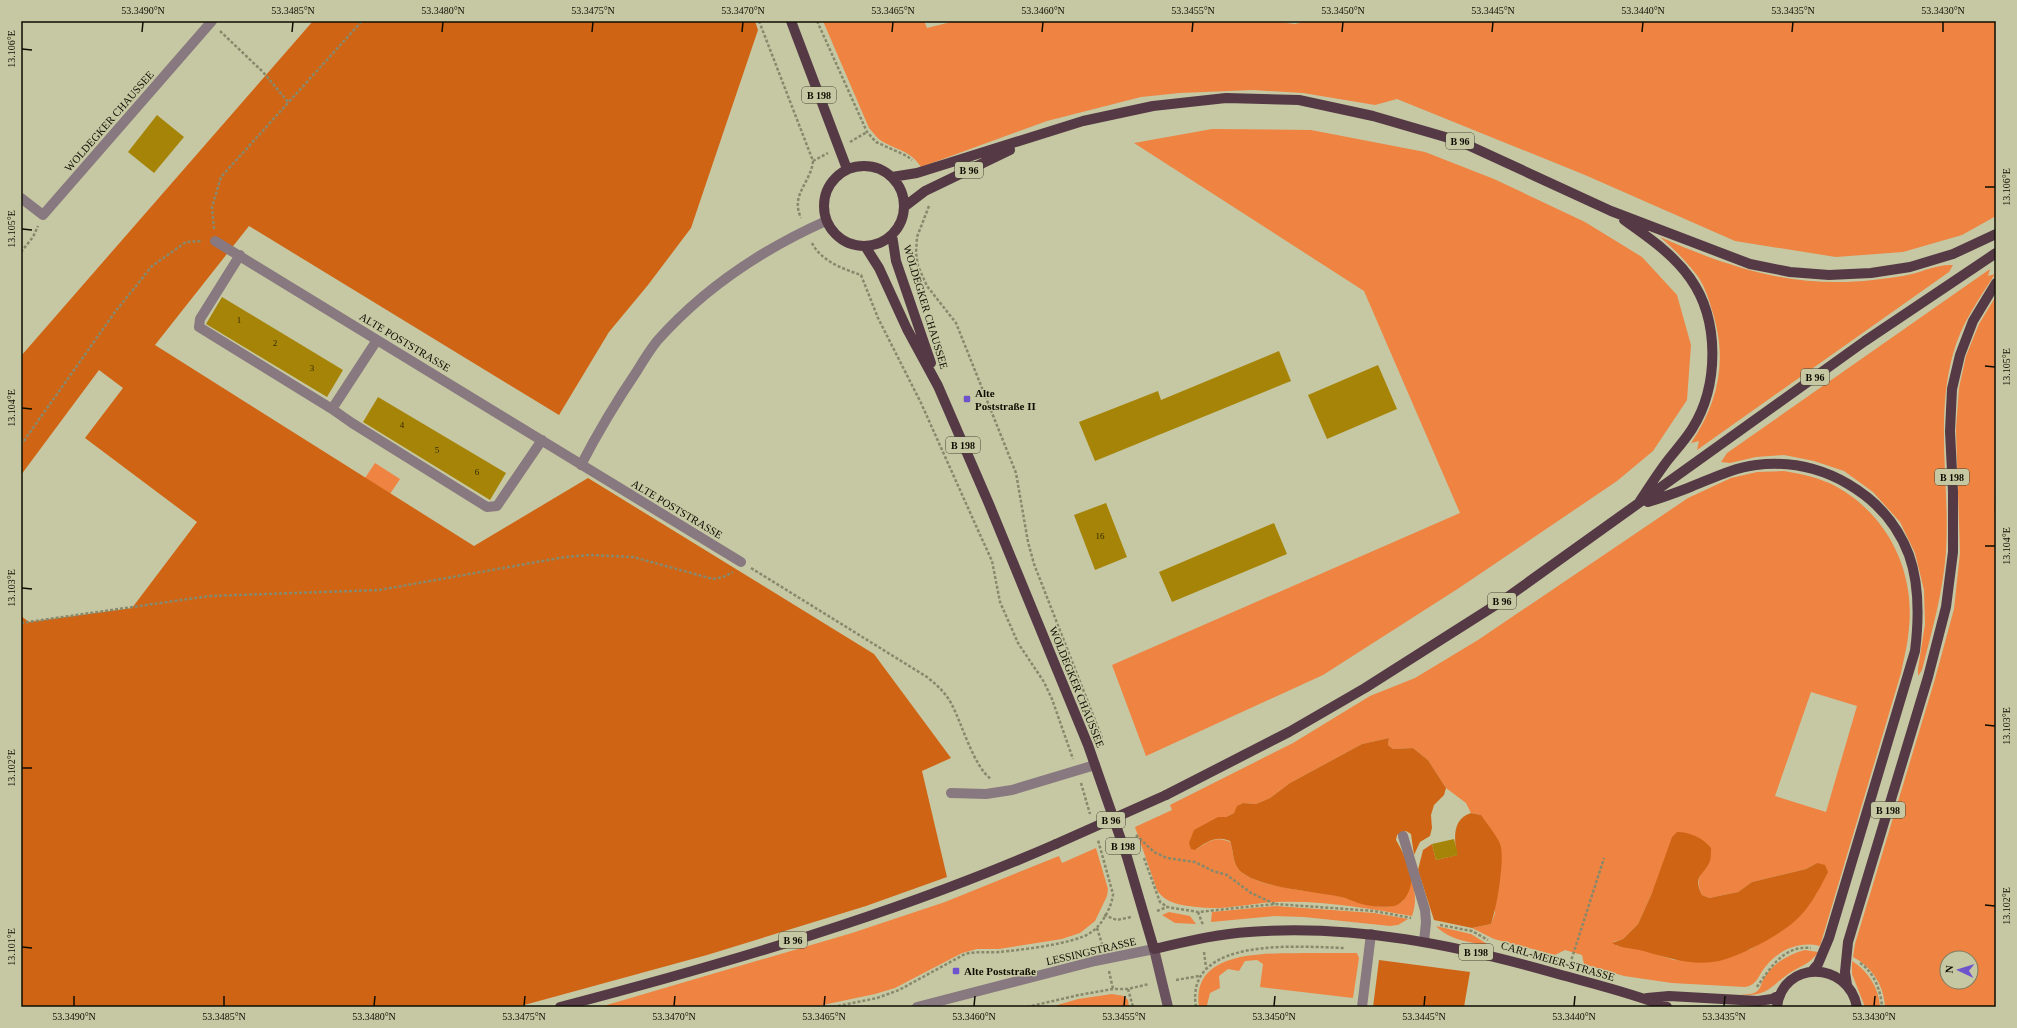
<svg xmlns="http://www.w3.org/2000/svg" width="2017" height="1028" font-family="'Times New Roman',serif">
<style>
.green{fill:#ee8342;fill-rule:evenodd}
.forest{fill:#d06415}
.building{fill:#a68408}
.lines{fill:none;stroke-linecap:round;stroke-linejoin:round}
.path{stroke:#87896c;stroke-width:2.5;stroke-dasharray:3 2;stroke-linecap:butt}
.lane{stroke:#88787f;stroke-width:10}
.street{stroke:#88787f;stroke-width:10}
.secondary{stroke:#6a535e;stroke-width:10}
.primary{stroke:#553a46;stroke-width:10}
.primary-bridge{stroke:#553a46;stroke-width:10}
.ticks{fill:none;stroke:#0d0d02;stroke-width:1.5}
.poi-dot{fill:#6f53cc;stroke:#c6c8a3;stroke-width:1.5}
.labels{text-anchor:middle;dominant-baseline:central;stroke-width:3;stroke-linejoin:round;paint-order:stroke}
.number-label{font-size:9px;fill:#332b04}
.shield{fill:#c6c8a3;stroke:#444532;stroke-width:1}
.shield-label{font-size:10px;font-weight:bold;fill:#0d0d02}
.street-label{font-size:11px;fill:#0d0d02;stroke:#c6c8a3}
.poi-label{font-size:11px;font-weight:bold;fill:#0d0d02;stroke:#c6c8a3;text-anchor:start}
.neatline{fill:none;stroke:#0d0d02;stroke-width:1.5}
.ticks-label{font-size:10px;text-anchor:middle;fill:#0d0d02}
</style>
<rect width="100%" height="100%" fill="#c6c8a3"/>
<path class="green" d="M 823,21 L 924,21 L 927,28 L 955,21 L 1271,21 L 1295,24 L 1307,21 L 1996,21 L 1996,216 L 1962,235 L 1903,252 L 1836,257 L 1735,241 L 1585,175 L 1397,99 L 1375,105 L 1303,93 L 1253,90 L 1180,93 L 1141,97 L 1047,121 L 921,167 C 909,149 897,151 880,140 C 876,137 873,132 869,128 Z
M 1212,129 L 1311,130 L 1425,152 L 1494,179 L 1585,222 L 1642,257 L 1677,295 L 1691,345 L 1687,400 L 1653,451 L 1617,481 L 1459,588 L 1323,675 L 1146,756 L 1112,665 L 1460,513 L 1364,291 L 1134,143 Z
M 1660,237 C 1730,268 1795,289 1873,280 C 1886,278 1900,277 1912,274 C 1926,270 1939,264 1953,265 L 1949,272 L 1697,450 L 1699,441 L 1691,443 C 1720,400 1728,357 1711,307 C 1708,296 1703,283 1696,274 C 1685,260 1673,248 1660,237 Z
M 1990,269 L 1988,276 L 1995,274 C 1979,299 1961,324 1953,354 C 1935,419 1950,485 1946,552 C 1943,592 1932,631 1922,670 L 1918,676 L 1918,669 L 1925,624 L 1924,590 L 1915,553 L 1900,522 L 1873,492 L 1844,471 L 1814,461 L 1784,455 L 1756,457 L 1730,463 L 1721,462 L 1727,453 Z
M 1996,296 L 1996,463 L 1994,508 L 1996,522 L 1996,1007 L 1885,1007 C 1884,985 1872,967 1853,957 L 1855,944 L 1935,679 L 1954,609 L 1960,553 L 1956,429 L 1959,388 L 1966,356 L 1979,324 ZM 1947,958 L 1971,958 L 1971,982 L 1947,982 Z
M 375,463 L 400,479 L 390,494 L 365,478 Z
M 1784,471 C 1802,474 1821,478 1837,487 C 1887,515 1915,570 1909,628 C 1908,643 1904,658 1901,673 L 1820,946 C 1799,941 1779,950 1766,966 C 1758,975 1758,985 1745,987 L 1672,983 L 1624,976 L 1584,964 L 1582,955 L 1565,950 L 1555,955 L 1494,939 L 1472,928 L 1491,924 L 1495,913 L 1481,815 L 1471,813 L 1466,803 L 1446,788 L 1428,760 L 1413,748 L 1393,749 L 1388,745 L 1389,738 L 1362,744 L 1290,783 L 1270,798 L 1256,804 L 1243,803 L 1238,806 L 1234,813 L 1226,817 L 1218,817 L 1195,850 C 1208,842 1215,835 1230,842 C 1234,852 1232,864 1241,872 C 1265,890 1313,890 1342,897 C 1358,900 1378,911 1395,905 C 1398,905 1401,902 1403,901 L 1411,877 C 1415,891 1417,902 1412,916 C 1367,908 1321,900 1276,902 C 1250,903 1222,911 1197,907 C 1181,905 1166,904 1157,890 L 1135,827 L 1172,810 L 1170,805 L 1293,743 L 1370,696 L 1415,678 L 1478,640 L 1688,498 L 1731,478 L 1757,472 ZM 1811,692 L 1857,706 L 1826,812 L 1775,796 ZM 1710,861 C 1700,873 1695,880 1702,895 L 1709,898 L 1738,892 L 1752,882 L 1806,869 L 1817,863 L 1817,893 L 1794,922 L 1751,949 L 1713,962 L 1674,960 L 1636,948 L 1617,946 L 1613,942 L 1623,939 L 1638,924 L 1652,893 Z
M 1096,848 L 1108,889 L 1107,896 L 1095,921 L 1080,933 L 1062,939 L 999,949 L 977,949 L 962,953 L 895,988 L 875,994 L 818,1006 L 600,1007 L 852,933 L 945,902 L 1059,856 L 1062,863 Z
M 1275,906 L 1374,913 L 1408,919 L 1398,925 L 1390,926 L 1304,917 L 1274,916 L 1211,922 L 1212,912 Z
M 1169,912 L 1190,916 L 1196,924 L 1175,923 L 1162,915 Z
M 1436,926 L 1471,934 L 1492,947 C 1472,942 1450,941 1436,926 Z
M 1805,950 L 1818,952 C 1811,963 1803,965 1793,971 C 1771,984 1771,997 1740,995 C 1745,994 1751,995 1756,992 C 1761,989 1761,983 1764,978 C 1773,963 1789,954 1805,950 Z
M 1311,953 L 1357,953 L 1359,958 L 1353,998 L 1260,987 L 1263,964 L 1257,960 L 1245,961 L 1239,971 L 1228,969 L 1219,976 L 1220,988 L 1210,993 L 1207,1005 L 1209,1007 L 1199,1007 C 1190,947 1273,954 1311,953 Z
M 1852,961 C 1868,971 1879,988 1880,1007 L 1865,1007 L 1852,974 Z
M 1112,994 L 1124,996 L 1128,1000 L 1129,1007 L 1051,1007 L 1078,999 Z"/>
<path class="forest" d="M 313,21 L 755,21 L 758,30 L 691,228 L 648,285 L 609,332 L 559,415 L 249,226 L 155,345 L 474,546 L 588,478 L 874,654 L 951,758 L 922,771 L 947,877 L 866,906 L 707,955 L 517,1007 L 21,1007 L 21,616 L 29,622 L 132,608 L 197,522 L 85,438 L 123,388 L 99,370 L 21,475 L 21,356 Z
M 1996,463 L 1996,522 L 1994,508 Z
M 1389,738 L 1388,745 L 1393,749 L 1413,748 L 1428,760 L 1446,788 L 1444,795 L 1434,805 L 1431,815 L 1432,828 L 1430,836 L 1420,842 L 1414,855 L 1411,834 L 1406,831 L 1397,835 L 1396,840 C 1402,850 1409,865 1411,877 C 1413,887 1405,904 1394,906 C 1384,908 1368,906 1358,903 C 1352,901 1347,898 1341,897 C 1314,891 1263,889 1241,872 C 1232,864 1234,852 1230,841 C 1215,835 1207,842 1195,850 L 1191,849 L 1189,843 L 1194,830 L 1218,817 L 1226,817 L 1234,813 L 1237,806 L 1243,803 L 1256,804 L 1270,798 L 1290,783 L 1362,744 Z
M 1471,813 L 1481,815 C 1486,823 1500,839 1501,847 C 1504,864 1497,907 1491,924 L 1472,928 L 1434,920 L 1418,870 L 1423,850 L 1432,844 L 1436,860 L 1457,855 C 1454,839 1452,819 1471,813 Z
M 1677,832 C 1690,832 1703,838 1711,848 C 1711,852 1711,858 1710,861 C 1704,876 1692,875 1702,895 L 1709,898 L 1738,892 L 1752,882 L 1806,869 L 1817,863 L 1825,865 L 1828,872 C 1819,890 1809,909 1794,922 C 1776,937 1736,959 1713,962 C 1690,965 1668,958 1647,952 C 1636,948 1621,949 1612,943 L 1623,939 L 1638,924 L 1652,893 L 1672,837 Z
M 1379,960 L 1470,972 L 1464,1007 L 1373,1007 Z"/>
<path class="building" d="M 157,115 L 184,137 L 154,173 L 128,152 Z
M 222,297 L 343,370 L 327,397 L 206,324 Z
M 1279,351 L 1291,381 L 1095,461 L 1079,422 L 1158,391 L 1161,400 Z
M 1378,365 L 1397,409 L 1327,439 L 1308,395 Z
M 378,397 L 506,473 L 490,500 L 363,422 Z
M 1106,503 L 1127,557 L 1095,570 L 1074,515 Z
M 1274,523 L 1287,554 L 1172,602 L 1159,572 Z
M 1454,839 L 1458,855 L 1436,860 L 1432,844 Z"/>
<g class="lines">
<path class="path" d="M 759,21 L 813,161 C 811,183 790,194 801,218
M 817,21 L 867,132 L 876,142 L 907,156 L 912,160
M 220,31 L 263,72 L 288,102
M 850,142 L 867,132
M 813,161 L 828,153
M 929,206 L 917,237 L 916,253 L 918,266 L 927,286 L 956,323 L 1016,473 L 1028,542 L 1034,564 L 1102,738
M 214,229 L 212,207 L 221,177 L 362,21
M 812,243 C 821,261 843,269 861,275 L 878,318 L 921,403 L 977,528 L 992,561 L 1000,602 L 1018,643 L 1044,682 L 1052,699 L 1073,759
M 21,252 L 33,237 L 38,226
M 21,445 L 115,312 L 152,266 L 186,242 L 202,241
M 751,568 L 927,677 C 937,685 946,693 952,705 C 962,724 974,767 991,779
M 21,623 L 209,596 L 379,590 L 565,557 L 590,555 L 633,557 L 713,579 L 723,577 L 733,572
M 1081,783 L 1090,814
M 1136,835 L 1154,852 L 1167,858 L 1195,862 L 1213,871 L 1227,875 L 1251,893 L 1275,904
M 1144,858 L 1160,902 L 1167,907
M 1157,911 L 1167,907 L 1198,912 L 1275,904 L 1374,911 L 1411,918
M 1198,912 L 1203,925
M 1104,915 L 1117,920 L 1131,917
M 1440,925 L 1472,931 L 1488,940
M 1097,928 L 1103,947
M 1204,952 L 1206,967
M 1860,963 C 1874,972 1881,991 1882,1007
M 1570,964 L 1604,858
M 1109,971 L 1113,989
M 1176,980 L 1199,976
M 1757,987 C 1770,968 1784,945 1811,948
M 1128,989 L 1133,1007
M 833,1007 L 877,998 L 899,990 L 965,954 C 977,951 987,953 999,952 C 1020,950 1073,944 1090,933 C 1101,927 1112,907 1113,894 L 1098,840
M 1027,1007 L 1079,995 L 1113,989 L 1128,989 L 1149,984
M 1196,1007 C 1184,935 1301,947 1345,948"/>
<path class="lane" d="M 21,198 L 43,215 L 212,21
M 215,241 L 741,562
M 240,255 L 200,319 L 199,327 L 332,409 L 377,340
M 332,409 L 352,423 L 487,507 L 497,506 L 542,440
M 581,465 C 598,432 616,402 637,371 C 643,361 650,350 657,341 C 705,287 761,250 826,221
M 951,793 L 986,794 L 1012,790 L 1095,765
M 1403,836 L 1425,910 L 1426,922 L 1424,942"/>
<path class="street" d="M 917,1007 L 1095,961 L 1154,949
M 1362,1007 L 1371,934"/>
<path class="secondary" d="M 1154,949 L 1168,1007"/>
<path class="primary" d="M 791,21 L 847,169
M824 206a40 40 0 1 1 80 0a40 40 0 1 1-80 0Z
M 892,177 L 917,173 L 1083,121 L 1153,106 L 1226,98 L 1299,100 L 1373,116 L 1459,141 L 1611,211 L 1750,264 L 1790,272 L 1829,275 L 1871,273 L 1910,267 L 1953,254 L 1996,234
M 904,207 L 925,191 L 1010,150
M 1624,220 C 1648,237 1673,254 1690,278 C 1720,320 1719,386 1692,429 C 1685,440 1676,450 1668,460 C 1658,473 1649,487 1640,501
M 892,235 L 896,261 L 931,363
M 865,246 L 879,268 L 907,329 L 938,386 L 989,504 L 1088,745 L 1127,857 L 1154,949 C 1185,942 1216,934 1249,932 C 1354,924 1457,945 1558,974 C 1594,984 1632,993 1667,1007
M 1648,502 C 1661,498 1675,493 1688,488 C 1711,479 1732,468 1756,465 C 1821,457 1886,494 1909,555 C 1920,586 1919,619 1915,651 L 1829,938 L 1818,964 L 1812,971
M 1166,795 L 1289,732 L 1365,688 L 1502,601 L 1865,341 L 1996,253
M 1847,985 L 1845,972 L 1848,942 L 1928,677 L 1946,607 L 1953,552 L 1953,492 L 1950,431 L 1952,389 L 1960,355 L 1973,321 L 1996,283
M 1647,998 L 1669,996 L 1758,1001 L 1772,999 L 1780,995
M 560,1007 C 728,963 896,914 1056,844
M 1777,1007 C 1782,960 1848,960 1857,1007"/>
<path class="primary-bridge" d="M 1056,844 L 1166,795"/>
</g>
<path class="ticks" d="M 142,32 L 143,22M 292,32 L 293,22M 442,32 L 443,22M 592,32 L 593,22M 742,32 L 743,22M 892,32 L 893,22M 1042,32 L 1043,22M 1192,32 L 1193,22M 1342,32 L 1343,22M 1492,32 L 1493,22M 1642,32 L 1643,22M 1792,32 L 1793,22M 1943,32 L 1943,22M 22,49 L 32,50M 1985,187 L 1995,187M 22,229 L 32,230M 1985,366 L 1995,367M 22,408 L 32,409M 1985,546 L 1995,546M 22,588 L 32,589M 1985,725 L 1995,726M 22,768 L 32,768M 1985,905 L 1995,906M 22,947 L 32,948M 74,1006 L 74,996M 224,1006 L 224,996M 374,1006 L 375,996M 524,1006 L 525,996M 674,1006 L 675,996M 824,1006 L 825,996M 974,1006 L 975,996M 1124,1006 L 1125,996M 1274,1006 L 1275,996M 1424,1006 L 1425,996M 1574,1006 L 1575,996M 1724,1006 L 1725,996M 1874,1006 L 1875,996"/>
<g class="poi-dot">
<rect x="963" y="395" width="8" height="8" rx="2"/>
<rect x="952" y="967" width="8" height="8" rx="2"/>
</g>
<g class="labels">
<g class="number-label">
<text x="239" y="320">1</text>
<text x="275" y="343">2</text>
<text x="312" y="368">3</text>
<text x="402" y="425">4</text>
<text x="437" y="450">5</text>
<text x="477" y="472">6</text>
<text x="1100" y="536">16</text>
</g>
<g class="shield">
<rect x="802" y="87" width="34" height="16" rx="3"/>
<rect x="1446" y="133" width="28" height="16" rx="3"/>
<rect x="955" y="162" width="28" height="16" rx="3"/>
<rect x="1801" y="369" width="28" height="16" rx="3"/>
<rect x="946" y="437" width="34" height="16" rx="3"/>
<rect x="1935" y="469" width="34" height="16" rx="3"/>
<rect x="1488" y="593" width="28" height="16" rx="3"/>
<rect x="1871" y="802" width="34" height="16" rx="3"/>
<rect x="1097" y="812" width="28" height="16" rx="3"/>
<rect x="1106" y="838" width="34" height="16" rx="3"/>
<rect x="779" y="932" width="28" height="16" rx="3"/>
<rect x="1459" y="944" width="34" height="16" rx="3"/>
</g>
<g class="shield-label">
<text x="819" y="95">B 198</text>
<text x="1460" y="141">B 96</text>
<text x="969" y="170">B 96</text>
<text x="1815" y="377">B 96</text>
<text x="963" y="445">B 198</text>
<text x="1952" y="477">B 198</text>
<text x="1502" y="601">B 96</text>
<text x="1888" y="810">B 198</text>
<text x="1111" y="820">B 96</text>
<text x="1123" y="846">B 198</text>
<text x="793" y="940">B 96</text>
<text x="1476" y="952">B 198</text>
</g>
<g class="street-label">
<text transform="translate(109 121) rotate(-49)">WOLDEGKER CHAUSSEE</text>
<text transform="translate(926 307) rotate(73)">WOLDEGKER CHAUSSEE</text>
<text transform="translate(405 342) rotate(31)">ALTE POSTSTRASSE</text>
<text transform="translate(677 509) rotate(31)">ALTE POSTSTRASSE</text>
<text transform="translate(1077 687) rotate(68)">WOLDEGKER CHAUSSEE</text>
<text transform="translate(1091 951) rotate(-13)">LESSINGSTRASSE</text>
<text transform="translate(1558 961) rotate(16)">CARL-MEIER-STRASSE</text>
</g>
<g class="poi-label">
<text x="975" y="393">Alte<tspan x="975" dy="13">Poststraße II</tspan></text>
<text x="964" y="971">Alte Poststraße</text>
</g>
</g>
<rect width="2017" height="1028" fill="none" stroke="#c6c8a3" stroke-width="44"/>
<g transform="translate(1959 970) rotate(274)"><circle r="19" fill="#c6c8a3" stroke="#7c7d63"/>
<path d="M0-3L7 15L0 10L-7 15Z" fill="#6f53cc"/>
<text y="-6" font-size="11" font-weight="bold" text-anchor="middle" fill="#0d0d02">N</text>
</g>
<rect x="22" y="22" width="1973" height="984" class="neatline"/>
<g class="ticks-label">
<text x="143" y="14">53.3490°N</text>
<text x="293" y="14">53.3485°N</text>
<text x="443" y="14">53.3480°N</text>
<text x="593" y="14">53.3475°N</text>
<text x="743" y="14">53.3470°N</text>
<text x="893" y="14">53.3465°N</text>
<text x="1043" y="14">53.3460°N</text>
<text x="1193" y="14">53.3455°N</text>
<text x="1343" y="14">53.3450°N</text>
<text x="1493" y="14">53.3445°N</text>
<text x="1643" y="14">53.3440°N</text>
<text x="1793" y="14">53.3435°N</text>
<text x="1943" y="14">53.3430°N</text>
<text transform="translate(11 49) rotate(-90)" y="4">13.106°E</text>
<text transform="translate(2006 187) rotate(-90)" y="4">13.106°E</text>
<text transform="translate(11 229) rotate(-90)" y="4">13.105°E</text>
<text transform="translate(2006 367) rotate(-90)" y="4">13.105°E</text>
<text transform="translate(11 408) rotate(-90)" y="4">13.104°E</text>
<text transform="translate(2006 546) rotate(-90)" y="4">13.104°E</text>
<text transform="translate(11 588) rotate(-90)" y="4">13.103°E</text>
<text transform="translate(2006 726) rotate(-90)" y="4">13.103°E</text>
<text transform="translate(11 768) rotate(-90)" y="4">13.102°E</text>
<text transform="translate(2006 906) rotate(-90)" y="4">13.102°E</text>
<text transform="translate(11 947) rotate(-90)" y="4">13.101°E</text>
<text x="74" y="1020">53.3490°N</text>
<text x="224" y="1020">53.3485°N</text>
<text x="374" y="1020">53.3480°N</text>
<text x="524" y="1020">53.3475°N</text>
<text x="674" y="1020">53.3470°N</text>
<text x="824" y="1020">53.3465°N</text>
<text x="974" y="1020">53.3460°N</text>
<text x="1124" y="1020">53.3455°N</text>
<text x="1274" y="1020">53.3450°N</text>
<text x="1424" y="1020">53.3445°N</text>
<text x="1574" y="1020">53.3440°N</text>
<text x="1724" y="1020">53.3435°N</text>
<text x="1874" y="1020">53.3430°N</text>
</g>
</svg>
